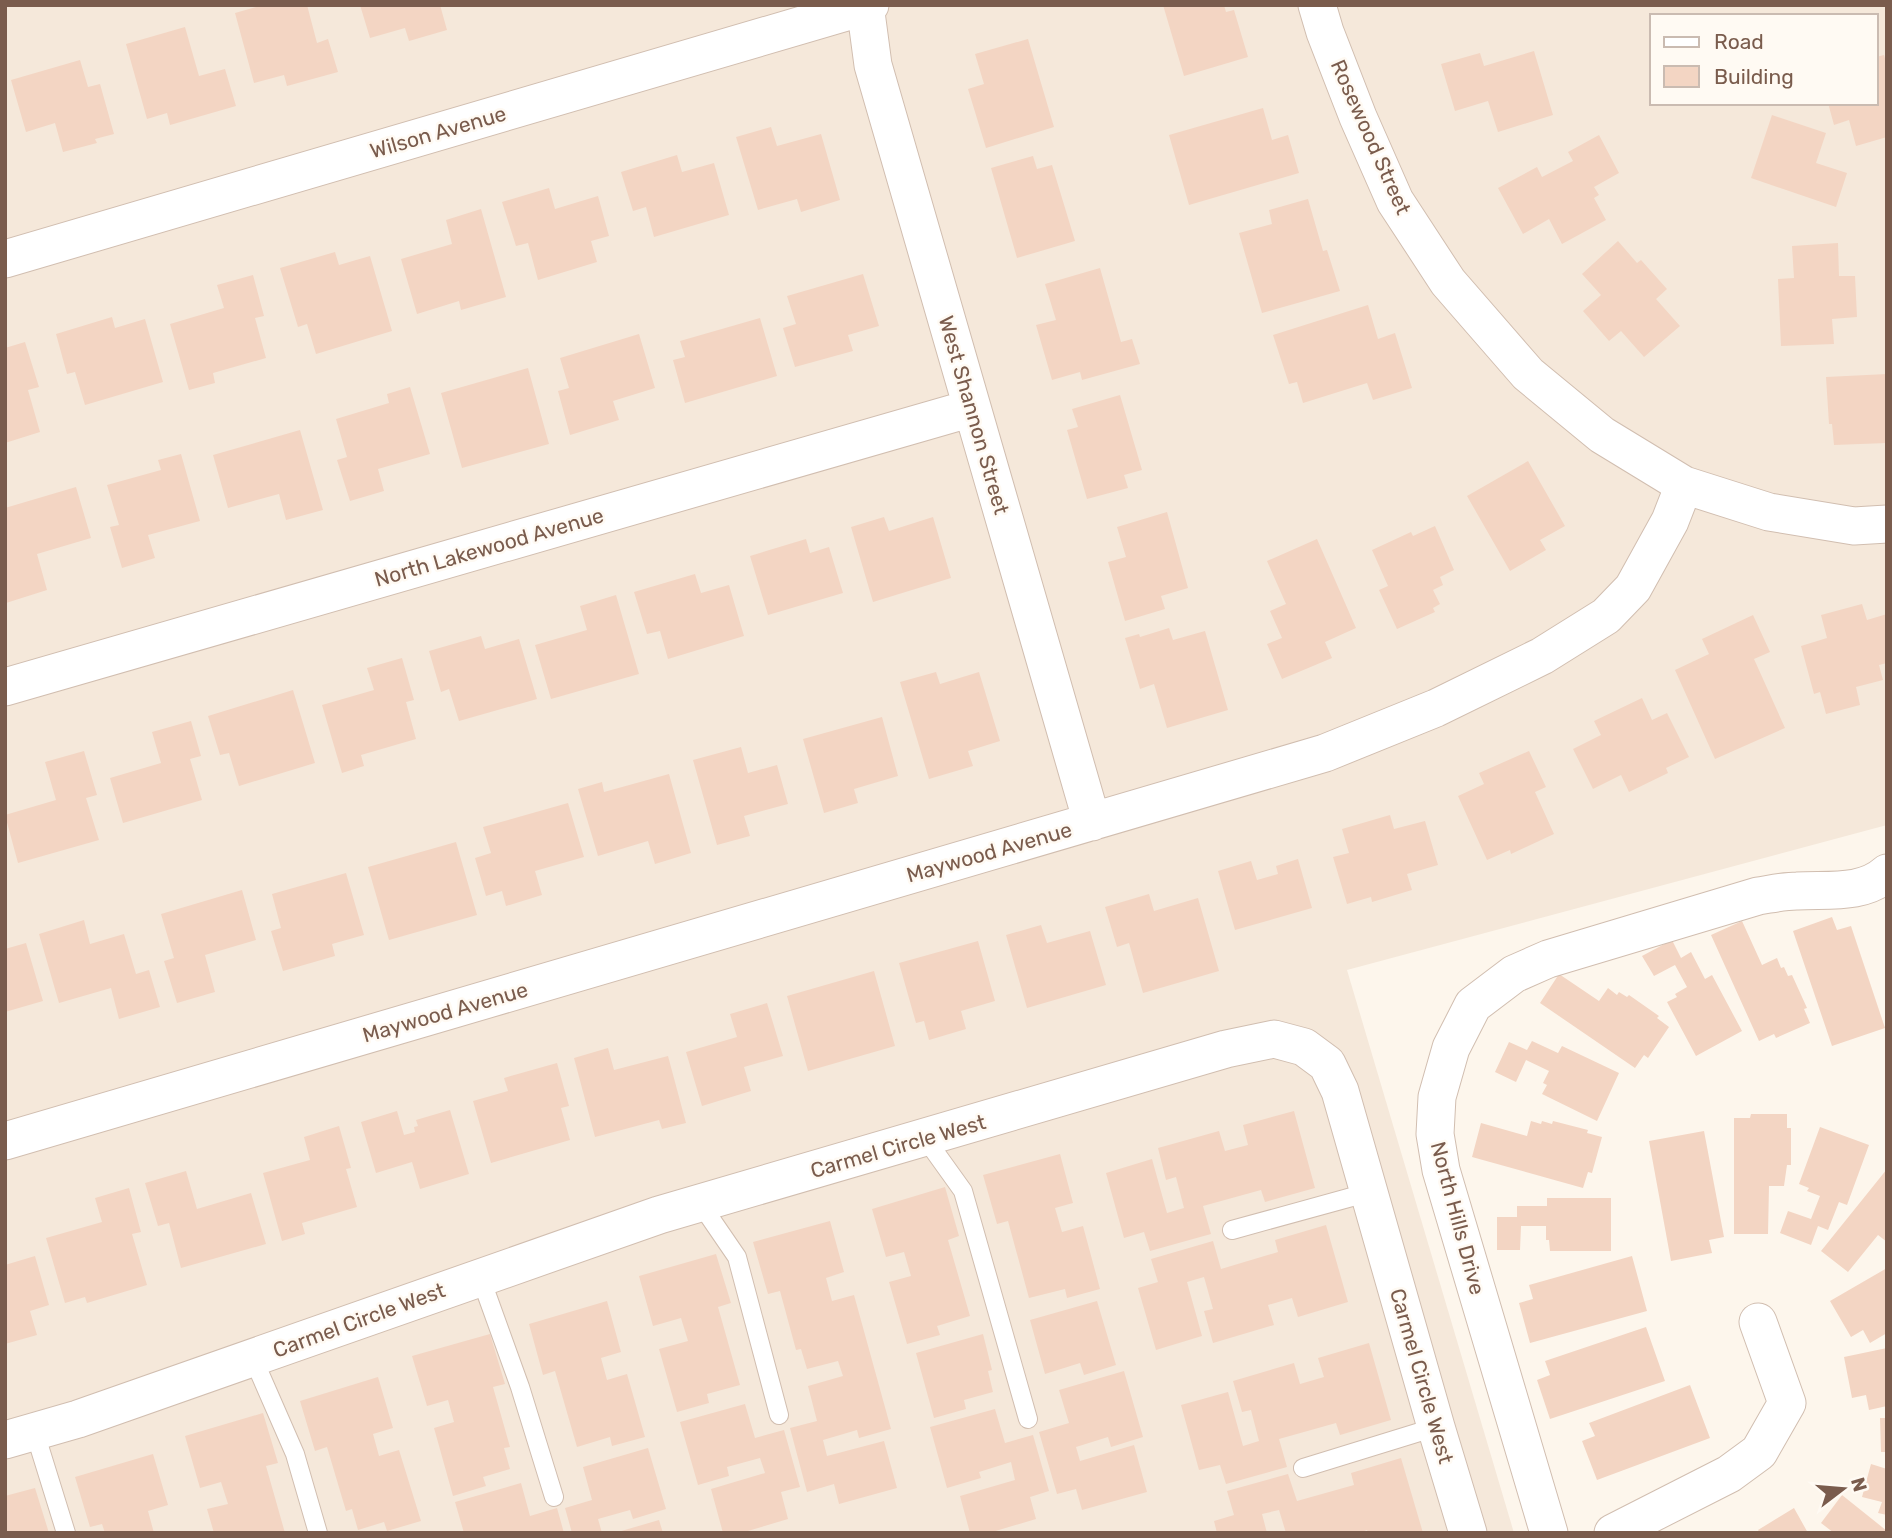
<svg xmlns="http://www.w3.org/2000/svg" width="1892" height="1538" font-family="Rubik,sans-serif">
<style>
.residential{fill:#f5e8da;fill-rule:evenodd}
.building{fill:#f3d5c3}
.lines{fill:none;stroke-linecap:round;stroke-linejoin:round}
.lane-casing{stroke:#d1beb0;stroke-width:20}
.street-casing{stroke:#d1beb0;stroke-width:39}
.lane{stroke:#fff;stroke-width:18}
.street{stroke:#fff;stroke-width:37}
.labels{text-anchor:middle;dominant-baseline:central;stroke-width:5;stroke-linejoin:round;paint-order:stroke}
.street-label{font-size:21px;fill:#7a5c4d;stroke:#fffaf3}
</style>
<rect width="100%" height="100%" fill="#fdf6ec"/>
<path class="residential" d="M 5,5 L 1887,5 L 1887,825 L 1347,970 L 1514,1533 L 5,1533 ZM 1652,16 L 1876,16 L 1876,103 L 1652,103 Z"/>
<path class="building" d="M 256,5 L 307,5 L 317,43 L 328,39 L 338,72 L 287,86 L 284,75 L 254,83 L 235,13 L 256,7 Z
M 360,5 L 440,5 L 447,30 L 409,41 L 405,28 L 370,38 Z
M 1163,5 L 1224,5 L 1226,12 L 1234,10 L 1248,57 L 1184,76 Z
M 185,27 L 199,76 L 225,69 L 236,106 L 170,125 L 167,113 L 147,119 L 126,44 Z
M 1028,39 L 1054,127 L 986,148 L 968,89 L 984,84 L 975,54 Z
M 1534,51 L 1553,115 L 1498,132 L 1488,101 L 1455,111 L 1441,64 L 1480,53 L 1484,66 Z
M 1884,55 L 1887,65 L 1887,137 L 1856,146 L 1849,120 L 1834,125 L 1828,103 L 1876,103 L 1876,57 Z
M 80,60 L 88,87 L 100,84 L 114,134 L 95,139 L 97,143 L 63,152 L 55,123 L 26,132 L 11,80 Z
M 1263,108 L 1272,140 L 1288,135 L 1299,173 L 1189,205 L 1169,135 Z
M 1772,115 L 1826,133 L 1816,163 L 1847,173 L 1836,207 L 1751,178 Z
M 771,127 L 777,146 L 821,134 L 840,200 L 801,212 L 797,199 L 758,210 L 736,137 Z
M 1599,135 L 1619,173 L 1594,187 L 1599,195 L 1594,198 L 1606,220 L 1562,244 L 1549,219 L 1523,234 L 1498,188 L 1537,167 L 1542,177 L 1573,161 L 1568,152 Z
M 677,155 L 682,172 L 714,163 L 729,215 L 654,237 L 646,207 L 633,211 L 621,172 Z
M 1033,156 L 1037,169 L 1052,165 L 1075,241 L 1017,258 L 991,168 Z
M 549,188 L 555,209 L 598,196 L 609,236 L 591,241 L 597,262 L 538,280 L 528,243 L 516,246 L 502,202 Z
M 1308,199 L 1323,251 L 1327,250 L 1340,291 L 1262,313 L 1239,233 L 1272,224 L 1269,210 Z
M 481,209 L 506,297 L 461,310 L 459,301 L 417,314 L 401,259 L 452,244 L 446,220 Z
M 1618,241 L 1637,263 L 1641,260 L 1667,289 L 1656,299 L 1680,326 L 1644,357 L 1621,331 L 1609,341 L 1583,311 L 1601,295 L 1582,274 Z
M 1838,243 L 1839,276 L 1855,276 L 1857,317 L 1832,319 L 1834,344 L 1781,346 L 1778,279 L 1794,278 L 1792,246 Z
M 335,252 L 339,265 L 370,256 L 392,331 L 316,354 L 307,324 L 298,327 L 280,268 Z
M 1100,268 L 1121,342 L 1132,339 L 1140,364 L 1082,380 L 1080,372 L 1052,380 L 1036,325 L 1056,320 L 1045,284 Z
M 863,274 L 879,326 L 848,335 L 853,351 L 795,367 L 783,328 L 796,324 L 787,296 Z
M 253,275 L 264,316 L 255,318 L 266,358 L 213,373 L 215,383 L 189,390 L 170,324 L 224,308 L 217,285 Z
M 1368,305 L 1378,339 L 1395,333 L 1412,388 L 1373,400 L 1367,383 L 1303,403 L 1297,382 L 1289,384 L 1273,335 Z
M 112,317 L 115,328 L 145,319 L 163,382 L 85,405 L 75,372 L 67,374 L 56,334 Z
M 760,318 L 777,376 L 685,403 L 673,360 L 685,357 L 680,341 Z
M 639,334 L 655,388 L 613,401 L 619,420 L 570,435 L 558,391 L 569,388 L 560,358 Z
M 25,342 L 39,387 L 28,390 L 40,432 L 5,443 L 5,348 Z
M 528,368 L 549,444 L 462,468 L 441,393 Z
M 1887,374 L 1887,443 L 1834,445 L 1832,424 L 1829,424 L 1826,377 Z
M 410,387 L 430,454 L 378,469 L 384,491 L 350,501 L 337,460 L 347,457 L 336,419 L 389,403 L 387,394 Z
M 1120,395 L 1142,470 L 1124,475 L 1128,488 L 1087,499 L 1067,430 L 1078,427 L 1072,409 Z
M 300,430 L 323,510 L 286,520 L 279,494 L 228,508 L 213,455 Z
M 181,454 L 200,521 L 148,535 L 155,558 L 122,568 L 110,527 L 119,525 L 107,485 L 161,470 L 158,460 Z
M 1528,461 L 1565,526 L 1540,540 L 1546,550 L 1510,571 L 1467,496 Z
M 76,487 L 91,538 L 37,554 L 47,590 L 6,603 L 5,508 Z
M 1167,512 L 1188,588 L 1161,596 L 1165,609 L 1125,621 L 1108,562 L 1126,557 L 1117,527 Z
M 884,517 L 889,531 L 933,517 L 951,578 L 873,602 L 851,527 Z
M 1435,526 L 1454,570 L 1440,577 L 1443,585 L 1433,590 L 1440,604 L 1433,608 L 1435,612 L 1397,629 L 1379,590 L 1388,586 L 1372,550 L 1411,532 L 1413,536 Z
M 806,539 L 810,553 L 829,547 L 843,593 L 768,615 L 750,556 Z
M 1317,539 L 1356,628 L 1325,642 L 1332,658 L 1282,679 L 1267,644 L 1282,638 L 1270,611 L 1286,604 L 1267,561 Z
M 695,574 L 701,593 L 729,585 L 744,636 L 668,659 L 660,631 L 647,634 L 634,592 Z
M 616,595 L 639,674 L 551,699 L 535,645 L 587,630 L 580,606 Z
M 1862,604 L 1867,620 L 1887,614 L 1887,663 L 1879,665 L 1883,680 L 1856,687 L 1860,705 L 1826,714 L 1820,692 L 1814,694 L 1801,646 L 1827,638 L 1821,615 Z
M 1753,615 L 1770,652 L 1754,659 L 1785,728 L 1715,759 L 1675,670 L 1709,654 L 1702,639 Z
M 1169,628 L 1173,640 L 1205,631 L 1228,710 L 1167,728 L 1154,684 L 1140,689 L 1125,638 L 1139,634 L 1140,637 Z
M 481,636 L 485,649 L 519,639 L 537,699 L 459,721 L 449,689 L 441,692 L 429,651 Z
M 402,658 L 414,700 L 406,702 L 416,739 L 361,755 L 364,766 L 342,773 L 322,705 L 374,690 L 367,668 Z
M 936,672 L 940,684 L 979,672 L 1000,741 L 968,751 L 973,766 L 929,779 L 900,682 Z
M 293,690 L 315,763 L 239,786 L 229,753 L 220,755 L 208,716 Z
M 1642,698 L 1652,720 L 1667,713 L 1689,757 L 1666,768 L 1668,773 L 1629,792 L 1621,775 L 1593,789 L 1573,749 L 1601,735 L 1594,721 Z
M 882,717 L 898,776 L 854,789 L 858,803 L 824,813 L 803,739 Z
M 191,721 L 201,756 L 190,759 L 202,800 L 123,823 L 110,778 L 161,763 L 152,732 Z
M 741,747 L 748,773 L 777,765 L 788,804 L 744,816 L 750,836 L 717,845 L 693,760 Z
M 84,751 L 97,795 L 86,798 L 99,840 L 18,863 L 5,815 L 56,800 L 45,762 Z
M 1529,751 L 1546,787 L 1535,792 L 1554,834 L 1511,854 L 1510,850 L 1487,860 L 1458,796 L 1484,784 L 1479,773 Z
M 669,774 L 691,853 L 655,864 L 648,841 L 598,856 L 578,789 L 602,782 L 604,792 Z
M 568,803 L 584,857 L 535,871 L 542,895 L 506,906 L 502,891 L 486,896 L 475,858 L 491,853 L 483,827 Z
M 1390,815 L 1394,829 L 1425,821 L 1438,865 L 1407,874 L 1412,890 L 1372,902 L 1371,897 L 1347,904 L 1333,857 L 1349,853 L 1342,829 Z
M 456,842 L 477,915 L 389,940 L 368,867 Z
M 1298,859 L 1312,908 L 1235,930 L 1218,871 L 1251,861 L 1257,880 L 1278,874 L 1276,866 Z
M 346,873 L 364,935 L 332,944 L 335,956 L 283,971 L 271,931 L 281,928 L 272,894 Z
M 242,890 L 256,940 L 205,955 L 215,992 L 177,1003 L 164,961 L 174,958 L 161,914 Z
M 1149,894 L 1154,911 L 1198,898 L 1219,971 L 1143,993 L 1129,943 L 1117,947 L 1105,907 Z
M 1832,917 L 1837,930 L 1851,926 L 1885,1028 L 1832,1046 L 1793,931 Z
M 84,920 L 90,944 L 124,934 L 136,974 L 149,970 L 160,1007 L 119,1019 L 111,988 L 59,1003 L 39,934 Z
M 1742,921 L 1762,965 L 1777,958 L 1781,968 L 1784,967 L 1788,976 L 1792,975 L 1807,1008 L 1804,1009 L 1810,1023 L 1776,1038 L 1774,1034 L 1759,1041 L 1711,935 Z
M 1041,925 L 1047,943 L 1090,931 L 1106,985 L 1027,1008 L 1006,935 Z
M 1672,940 L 1681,958 L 1691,952 L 1705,979 L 1712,975 L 1742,1031 L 1696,1056 L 1667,1002 L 1677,997 L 1675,994 L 1687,987 L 1675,965 L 1654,976 L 1642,956 Z
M 978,941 L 995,1001 L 961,1011 L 966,1029 L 929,1040 L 924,1021 L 916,1023 L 899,963 Z
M 26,943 L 43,1001 L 5,1012 L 5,949 Z
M 874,971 L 895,1046 L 808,1071 L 787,996 Z
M 1559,974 L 1599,1001 L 1608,988 L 1617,995 L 1619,992 L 1627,997 L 1629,995 L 1659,1016 L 1657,1018 L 1669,1027 L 1648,1058 L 1644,1055 L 1635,1068 L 1540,1003 Z
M 767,1003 L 783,1056 L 744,1067 L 751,1091 L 702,1106 L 686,1052 L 737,1037 L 730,1014 Z
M 1532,1041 L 1558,1053 L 1562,1046 L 1619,1073 L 1597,1121 L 1542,1094 L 1547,1085 L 1543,1083 L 1549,1071 L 1526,1060 L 1516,1082 L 1495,1072 L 1509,1042 L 1527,1050 Z
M 608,1048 L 614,1070 L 668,1056 L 686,1123 L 662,1129 L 659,1120 L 595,1137 L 574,1058 Z
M 557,1063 L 569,1106 L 561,1108 L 570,1140 L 491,1163 L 473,1101 L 508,1091 L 504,1078 Z
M 450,1110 L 469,1174 L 420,1189 L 412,1162 L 376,1173 L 361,1122 L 397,1111 L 404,1135 L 415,1132 L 414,1127 L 418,1126 L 416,1120 Z
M 1294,1111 L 1315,1188 L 1265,1202 L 1261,1190 L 1203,1206 L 1211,1234 L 1150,1251 L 1144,1232 L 1124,1238 L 1106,1173 L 1152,1159 L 1167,1213 L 1184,1208 L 1176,1177 L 1166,1180 L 1158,1148 L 1219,1131 L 1225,1151 L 1248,1145 L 1243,1125 Z
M 1751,1114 L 1787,1114 L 1787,1128 L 1791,1128 L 1791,1165 L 1787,1165 L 1784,1186 L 1769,1186 L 1768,1234 L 1734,1234 L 1734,1118 L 1750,1118 Z
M 1531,1121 L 1541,1124 L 1542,1121 L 1552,1124 L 1553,1121 L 1588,1130 L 1587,1133 L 1602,1137 L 1592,1173 L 1588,1172 L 1583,1188 L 1472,1157 L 1481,1123 L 1527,1136 Z
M 339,1126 L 351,1168 L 346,1169 L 357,1207 L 302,1223 L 305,1234 L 282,1241 L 263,1173 L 310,1160 L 304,1137 Z
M 1820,1127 L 1869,1145 L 1847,1205 L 1839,1202 L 1828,1230 L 1818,1226 L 1811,1245 L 1780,1233 L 1788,1211 L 1811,1219 L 1820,1196 L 1807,1191 L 1809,1188 L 1799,1184 Z
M 1704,1131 L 1724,1237 L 1709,1240 L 1712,1253 L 1671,1261 L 1649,1141 Z
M 1060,1154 L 1073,1203 L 1055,1208 L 1062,1232 L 1083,1226 L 1100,1289 L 1067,1298 L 1065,1289 L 1029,1298 L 1008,1221 L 997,1224 L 983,1175 Z
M 1887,1169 L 1887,1242 L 1878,1235 L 1848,1272 L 1821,1251 Z
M 186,1171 L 197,1209 L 251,1193 L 266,1244 L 181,1268 L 169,1223 L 158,1226 L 145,1183 Z
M 945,1187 L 959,1236 L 948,1240 L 970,1316 L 937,1326 L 940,1335 L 907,1344 L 889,1282 L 911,1276 L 904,1252 L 886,1257 L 872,1209 Z
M 129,1188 L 141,1232 L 132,1234 L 147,1285 L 87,1303 L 85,1297 L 65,1303 L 46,1238 L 102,1222 L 95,1198 Z
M 1547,1198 L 1611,1198 L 1611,1251 L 1550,1251 L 1549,1240 L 1546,1240 L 1546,1226 L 1521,1226 L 1520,1250 L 1497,1250 L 1497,1217 L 1517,1217 L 1517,1206 L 1547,1206 Z
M 830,1221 L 844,1272 L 826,1278 L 832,1301 L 854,1295 L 891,1429 L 859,1438 L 857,1430 L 823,1440 L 827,1456 L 884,1441 L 897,1488 L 839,1504 L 834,1484 L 807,1492 L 790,1428 L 817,1421 L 808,1386 L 843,1376 L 838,1361 L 807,1369 L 801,1349 L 796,1350 L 780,1291 L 768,1294 L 753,1242 Z
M 1326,1225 L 1348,1302 L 1298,1317 L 1292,1298 L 1268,1305 L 1274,1325 L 1213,1343 L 1204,1311 L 1213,1309 L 1204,1277 L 1187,1282 L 1202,1336 L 1156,1350 L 1138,1288 L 1158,1282 L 1151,1259 L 1213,1241 L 1221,1269 L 1278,1252 L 1275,1240 Z
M 716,1254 L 731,1303 L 718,1307 L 740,1385 L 707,1394 L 709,1403 L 677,1412 L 659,1349 L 688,1341 L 681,1318 L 653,1326 L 639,1276 Z
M 35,1256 L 49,1305 L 30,1311 L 37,1335 L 5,1344 L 5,1265 Z
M 1632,1256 L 1647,1311 L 1530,1343 L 1519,1303 L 1533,1299 L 1529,1285 Z
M 1887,1268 L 1887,1333 L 1870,1343 L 1863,1330 L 1851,1337 L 1830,1301 Z
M 607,1301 L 621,1352 L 601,1358 L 607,1380 L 627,1374 L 645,1437 L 612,1446 L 610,1437 L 577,1447 L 555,1371 L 543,1375 L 529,1324 Z
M 1097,1301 L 1116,1365 L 1084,1375 L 1080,1363 L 1045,1374 L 1030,1320 Z
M 1646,1327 L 1665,1381 L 1550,1419 L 1537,1380 L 1550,1375 L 1545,1361 Z
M 490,1334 L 505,1384 L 493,1387 L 510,1447 L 504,1448 L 510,1469 L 483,1477 L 486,1486 L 453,1496 L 434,1428 L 454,1422 L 448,1400 L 427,1406 L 412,1356 Z
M 983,1334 L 992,1370 L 988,1371 L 993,1392 L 964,1400 L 966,1409 L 934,1418 L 916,1353 Z
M 1369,1343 L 1391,1420 L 1340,1435 L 1336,1423 L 1279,1439 L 1287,1467 L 1226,1484 L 1220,1465 L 1199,1470 L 1181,1405 L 1228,1392 L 1243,1446 L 1259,1441 L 1251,1410 L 1242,1412 L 1233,1381 L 1294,1363 L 1300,1384 L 1324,1377 L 1318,1358 Z
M 1887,1348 L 1887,1406 L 1869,1410 L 1866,1395 L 1852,1398 L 1844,1357 Z
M 1124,1371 L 1143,1437 L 1111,1447 L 1108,1437 L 1076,1447 L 1080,1461 L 1134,1445 L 1147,1492 L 1082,1510 L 1076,1489 L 1057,1494 L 1039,1432 L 1069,1423 L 1059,1390 Z
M 378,1377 L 393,1428 L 373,1434 L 379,1456 L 399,1450 L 421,1521 L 387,1531 L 384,1522 L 358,1530 L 352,1509 L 346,1511 L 327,1447 L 315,1451 L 300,1401 Z
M 1690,1385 L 1710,1438 L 1597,1480 L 1582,1441 L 1595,1436 L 1589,1423 Z
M 745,1404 L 755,1438 L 784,1430 L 800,1487 L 781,1492 L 788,1519 L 741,1533 L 723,1533 L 711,1489 L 765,1473 L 760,1458 L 727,1467 L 729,1476 L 698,1485 L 680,1422 Z
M 995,1409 L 1005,1443 L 1033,1435 L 1049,1491 L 1030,1497 L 1036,1519 L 989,1533 L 970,1533 L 960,1496 L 1015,1480 L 1011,1462 L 979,1472 L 981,1478 L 947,1488 L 930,1427 Z
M 263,1413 L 278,1463 L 266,1466 L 285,1533 L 214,1533 L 207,1509 L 228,1504 L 221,1482 L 200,1488 L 185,1436 Z
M 1880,1418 L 1887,1418 L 1887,1452 L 1881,1452 Z
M 648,1448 L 666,1509 L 633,1519 L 630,1510 L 598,1519 L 602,1533 L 572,1533 L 565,1508 L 592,1500 L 583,1467 Z
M 153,1454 L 168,1505 L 148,1511 L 154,1533 L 105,1533 L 102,1524 L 90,1527 L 75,1477 Z
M 1401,1458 L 1423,1533 L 1368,1533 L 1367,1530 L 1359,1533 L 1286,1533 L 1279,1510 L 1262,1514 L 1267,1533 L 1217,1533 L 1214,1521 L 1234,1515 L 1227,1491 L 1288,1474 L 1297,1501 L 1354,1485 L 1351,1473 Z
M 1871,1464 L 1887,1469 L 1887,1515 L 1878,1513 L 1882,1502 L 1862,1497 Z
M 521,1483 L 530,1516 L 557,1508 L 564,1533 L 464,1533 L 455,1502 Z
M 35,1488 L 49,1533 L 5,1533 L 5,1496 Z
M 1842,1495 L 1887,1531 L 1887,1533 L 1834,1533 L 1821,1523 Z
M 1794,1508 L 1808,1533 L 1760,1533 L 1758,1530 Z
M 659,1520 L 663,1533 L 618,1533 L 618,1532 Z"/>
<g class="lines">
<defs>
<path id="lane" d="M 925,1138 L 963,1191 L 1028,1419
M 700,1203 L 737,1257 L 779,1415
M 1232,1230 L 1370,1192
M 480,1276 L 520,1387 L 554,1497
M 253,1358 L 295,1454 L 318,1533
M 35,1433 L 66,1533
M 1303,1468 L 1436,1427"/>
<path id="street" d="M 865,5 L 873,65 L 1092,822
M 1317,5 L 1325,32 L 1358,117 L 1395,201 L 1448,282 L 1528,374 L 1602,435 L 1684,485
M 5,259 L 870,5
M 5,687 L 972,408
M 5,1141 L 1325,753 L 1436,708 L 1542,656 L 1606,616 L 1633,588 L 1670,521 L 1684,485 L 1769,512 L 1854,526 L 1887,524
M 5,1440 L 78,1419 L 659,1215 L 1226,1049 L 1274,1039 L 1304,1047 L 1327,1064 L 1340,1091 L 1436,1427 L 1468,1533
M 1549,1533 L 1441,1170 L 1435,1134 L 1437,1097 L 1451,1048 L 1473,1005 L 1514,974 L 1548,959 L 1758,896 C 1771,894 1784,891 1797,891 C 1827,889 1863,895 1887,873
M 1613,1533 L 1729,1474 L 1759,1452 L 1787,1403 L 1758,1322"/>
</defs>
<use href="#lane" class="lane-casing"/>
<use href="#street" class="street-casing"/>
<use href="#lane" class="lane"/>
<use href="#street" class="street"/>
</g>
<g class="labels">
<g class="street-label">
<text transform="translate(438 132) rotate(-16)">Wilson Avenue</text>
<text transform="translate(1371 137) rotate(66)">Rosewood Street</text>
<text transform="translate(974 415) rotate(74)">West Shannon Street</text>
<text transform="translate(489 547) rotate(-16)">North Lakewood Avenue</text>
<text transform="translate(989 852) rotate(-16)">Maywood Avenue</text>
<text transform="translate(445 1012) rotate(-16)">Maywood Avenue</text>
<text transform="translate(898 1146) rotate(-16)">Carmel Circle West</text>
<text transform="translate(1458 1218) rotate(75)">North Hills Drive</text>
<text transform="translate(359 1320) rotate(-20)">Carmel Circle West</text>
<text transform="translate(1422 1376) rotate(74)">Carmel Circle West</text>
</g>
</g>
<rect width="1892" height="1538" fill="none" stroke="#7a5c4d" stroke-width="14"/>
<rect x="1650" y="14" width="228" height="91" fill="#fffaf3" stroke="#cabbb1" stroke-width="2"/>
<rect x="1664" y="37" width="35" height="10" fill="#ffffff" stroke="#cabbb1" stroke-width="2"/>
<text x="1714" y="49" font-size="21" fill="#7a5c4d">Road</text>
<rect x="1664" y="66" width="35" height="21" fill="#f3d5c3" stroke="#cabbb1" stroke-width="2"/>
<text x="1714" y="84" font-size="21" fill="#7a5c4d">Building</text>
<g transform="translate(1843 1489) rotate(74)" stroke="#fffaf3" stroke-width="5" paint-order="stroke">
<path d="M0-5L12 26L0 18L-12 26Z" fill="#7a5c4d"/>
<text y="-10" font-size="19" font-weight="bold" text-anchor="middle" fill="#7a5c4d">N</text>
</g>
</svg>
